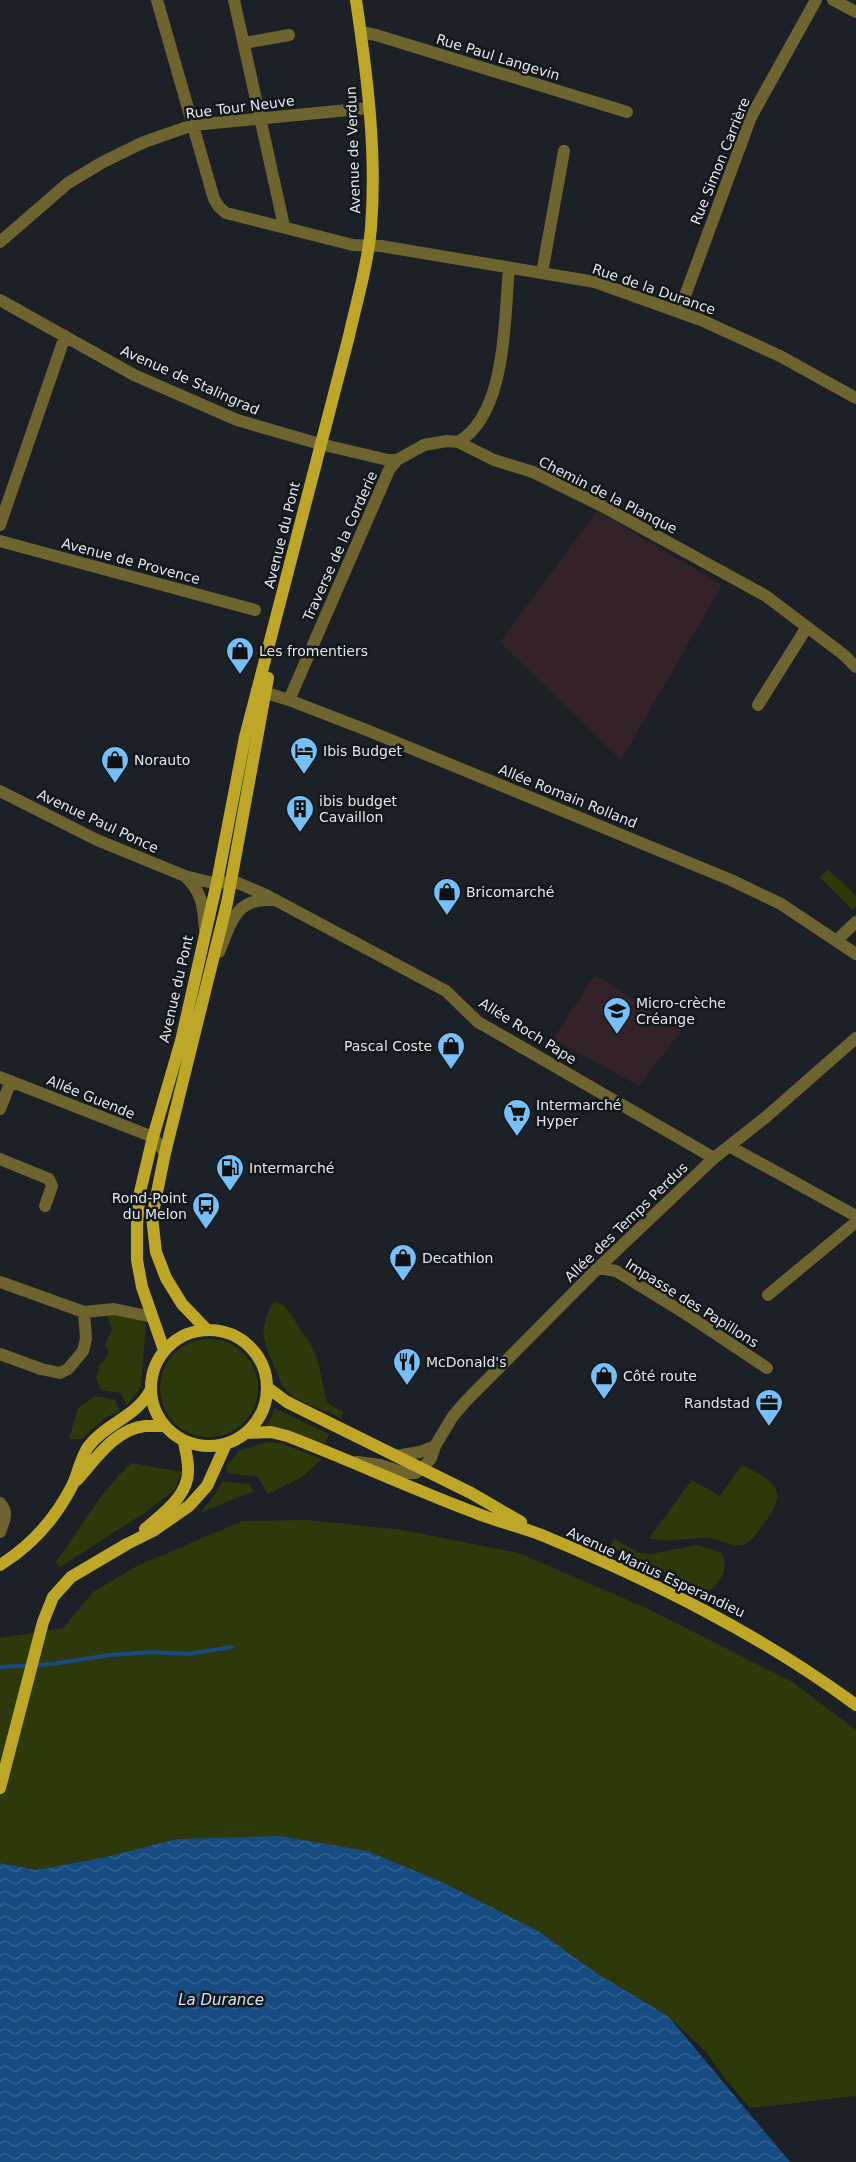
<svg xmlns="http://www.w3.org/2000/svg" width="856" height="2162" font-family="'DejaVu Sans',sans-serif">
<style>
.education{fill:#342229}
.green{fill:#2d380b}
.water{fill:url(#water-waves)}
.lines{fill:none;stroke-linecap:round;stroke-linejoin:round}
.stream{stroke:#164c81;stroke-width:4}
.minor{stroke:#6e642f;stroke-width:12}
.major{stroke:#bea627;stroke-width:12}
.labels{text-anchor:middle;dominant-baseline:central;stroke-width:5;stroke-linejoin:round;paint-order:stroke}
.street-label{font-size:14px;fill:#e2e5e9;stroke:#13181d}
.poi-label{font-size:14px;fill:#e2e5e9;stroke:#13181d;text-anchor:start}
.water-label{font-size:15px;font-style:italic;fill:#d3e2f2;stroke:#13181d}
</style>
<defs>
<pattern id="water-waves" width="16" height="10" patternUnits="userSpaceOnUse" patternTransform="scale(1.25)"><rect width="16" height="10" fill="#164c81"/><path d="M0 5q4-4 8 0t8 0" fill="none" stroke="#386693"/></pattern>
</defs>
<rect width="100%" height="100%" fill="#1c2127"/>
<path class="education" d="M 597,511 L 722,585 L 621,760 L 500,642 Z
M 595,975 L 682,1030 L 639,1086 L 553,1039 Z"/>
<path class="green" d="M 828,870 L 846,885 L 856,897 L 856,907 L 853,910 L 819,877 Z
M 274,1301 L 285,1306 L 311,1345 L 318,1361 L 327,1403 L 344,1412 L 341,1418 C 327,1411 297,1402 286,1390 C 280,1384 278,1374 274,1366 C 262,1337 258,1331 274,1301 Z
M 107,1315 C 121,1315 136,1313 146,1325 L 141,1386 L 138,1392 L 127,1405 L 120,1393 L 101,1390 L 96,1379 L 99,1365 L 105,1360 L 109,1352 L 105,1345 L 112,1329 Z
M160 1388a49 49 0 1 1 98 0a49 49 0 1 1-98 0Z
M 95,1396 L 115,1400 L 120,1411 L 105,1418 L 82,1439 L 69,1439 L 78,1408 Z
M 274,1408 L 329,1434 L 324,1445 L 265,1426 L 272,1416 Z
M 268,1442 L 280,1443 L 322,1459 L 302,1477 L 268,1494 L 258,1477 L 227,1473 L 226,1466 L 240,1450 Z
M 132,1463 L 182,1472 L 175,1489 L 149,1510 L 60,1567 L 56,1562 C 77,1533 105,1485 132,1463 Z
M 742,1465 C 777,1482 790,1492 762,1526 C 758,1532 751,1542 743,1545 C 732,1548 720,1539 709,1538 C 688,1537 670,1544 649,1538 L 692,1480 L 720,1496 Z
M 223,1481 L 249,1484 L 254,1491 L 200,1513 L 211,1500 Z
M 308,1520 L 403,1530 L 519,1553 L 646,1608 L 791,1681 L 856,1730 L 856,2096 L 750,2108 L 725,2079 L 706,2052 L 668,2016 L 596,1973 L 540,1932 L 106,1857 L 36,1870 L 0,1863 L 0,1638 L 63,1628 L 93,1592 L 135,1567 L 242,1521 Z
M 614,1539 L 640,1553 L 651,1554 L 697,1545 L 722,1553 C 730,1571 719,1582 707,1594 L 610,1547 Z"/>
<path class="water" d="M 279,1836 L 367,1851 L 444,1883 L 540,1932 L 596,1973 L 668,2016 L 790,2162 L 0,2162 L 0,1863 L 36,1870 L 106,1857 L 177,1839 Z"/>
<g class="lines">
<path class="stream" d="M 0,1667 L 52,1664 L 110,1655 L 152,1652 L 188,1654 L 232,1647"/>
<path class="minor" d="M 157,0 L 214,199 L 219,207 L 226,213 L 353,245 L 381,246 L 595,282 L 701,320 L 780,356 L 856,398
M 234,0 L 284,226
M 833,0 L 856,12
M 361,32 L 376,35 L 627,112
M 244,43 L 289,35
M 0,242 L 68,183 L 103,162 L 144,142 L 193,125 L 369,108
M 542,273 L 564,151
M 0,300 L 134,375 L 237,420 L 320,444 L 388,460 L 397,460 L 424,445 L 447,441 L 458,442 L 494,460 L 533,472 L 602,506 L 766,596 L 844,655 L 856,667
M 679,312 L 751,117 L 816,0
M 458,442 C 507,414 504,319 509,268
M 0,525 L 65,336
M 0,541 L 255,610
M 257,690 L 289,700 L 369,731 L 731,880 L 781,904 L 856,954
M 289,700 L 389,470 L 397,460
M 758,705 L 807,627
M 0,791 L 97,840 L 185,876 L 209,882 L 238,883 L 266,895 L 446,991 L 478,1022 L 714,1158
M 185,876 C 203,894 203,905 205,930
M 837,940 L 856,922
M 219,952 C 231,923 235,898 272,900
M 0,1077 L 153,1137 L 165,1153
M 0,1109 L 11,1081
M 729,1146 L 856,1216
M 0,1159 L 49,1179 L 52,1186 L 45,1206
M 598,1268 L 616,1271 L 686,1314 L 767,1368
M 0,1282 L 84,1312 L 114,1309 L 152,1317
M 768,1295 L 856,1222
M 0,1354 L 41,1369 L 60,1373 L 68,1369 L 83,1351 L 86,1339 L 84,1312
M 396,1456 L 420,1452 L 435,1446
M 357,1462 L 380,1465 L 405,1473 L 415,1473 L 422,1469 L 431,1458 L 435,1446 L 453,1416 L 466,1401 L 598,1268 L 714,1158 L 766,1117 L 856,1038
M 0,1503 C 9,1513 4,1521 0,1532"/>
<path class="major" d="M 206,1329 L 182,1304 L 166,1278 L 156,1252 L 152,1217 L 165,1153 L 227,903 L 268,678
M151 1388a58 58 0 1 1 116 0a58 58 0 1 1-116 0Z
M 164,1350 L 142,1287 L 137,1260 L 137,1224 L 140,1192 L 153,1137 L 181,1041 L 217,882 L 245,737 L 349,336 C 357,300 368,264 371,228 C 377,152 367,74 356,0
M 268,1388 L 287,1402 L 471,1493 L 521,1522
M 246,1433 L 271,1432 L 287,1436 C 350,1460 412,1489 476,1513 C 498,1522 522,1527 544,1536 C 654,1582 760,1634 856,1705
M 77,1480 C 95,1460 115,1429 145,1426 C 152,1426 158,1426 165,1426
M 145,1529 C 163,1513 190,1495 188,1468 C 188,1459 185,1449 184,1441
M 0,1565 C 31,1546 55,1519 72,1486 C 78,1474 80,1459 88,1447 C 106,1423 136,1417 150,1391
M 0,1788 L 43,1622 L 53,1597 L 71,1577 L 127,1544 L 153,1531 L 189,1506 L 207,1486 L 226,1444"/>
</g>
<defs>
<symbol id="shop-pin" viewBox="-11 -11 22 30"><path d="M0 17L-7.5 6A9.5 9.5 0 1 1 7.5 6Z" fill="#76c0f7" stroke="#13181d"/><path d="M-5-2.5h2.3a2.7 3.5 0 0 1 5.4 0H5L5.5 6h-11ZM-1.5-2.5h3a1.5 2.3 0 0 0-3 0Z" fill="#111"/></symbol>
<symbol id="hotel-pin" viewBox="-11 -11 22 30"><path d="M0 17L-7.5 6A9.5 9.5 0 1 1 7.5 6Z" fill="#76c0f7" stroke="#13181d"/><path d="M-6-4.5h1.5V1H6V5H4.5V3h-9V5H-6ZM-4 0a1.8 1.8 0 1 1 3.6 0ZM.5 0V-2.5h3Q6-2.5 6 0Z" fill="#111"/></symbol>
<symbol id="building-pin" viewBox="-11 -11 22 30"><path d="M0 17L-7.5 6A9.5 9.5 0 1 1 7.5 6Z" fill="#76c0f7" stroke="#13181d"/><path d="M-4-6H4V6H1V3H-1V6H-4ZM-2.5-4.3h1.7v1.8h-1.7ZM.8-4.3h1.7v1.8H.8ZM-2.5-1h1.7V.8h-1.7ZM.8-1h1.7V.8H.8Z" fill="#111"/></symbol>
<symbol id="school-pin" viewBox="-11 -11 22 30"><path d="M0 17L-7.5 6A9.5 9.5 0 1 1 7.5 6Z" fill="#76c0f7" stroke="#13181d"/><path d="M0-5L7-2L0 1L-7-2ZM-4 1L0 2.5L4 1V4Q0 6-4 4Z" fill="#111"/></symbol>
<symbol id="supermarket-pin" viewBox="-11 -11 22 30"><path d="M0 17L-7.5 6A9.5 9.5 0 1 1 7.5 6Z" fill="#76c0f7" stroke="#13181d"/><path d="M-6-5.5h2.5l.6 2H6L4.5 2H-2.5L-4.4-4H-6ZM-1.5 3.2a1.3 1.3 0 1 0 .1 0ZM3 3.2a1.3 1.3 0 1 0 .1 0Z" fill="#111"/></symbol>
<symbol id="fuel-pin" viewBox="-11 -11 22 30"><path d="M0 17L-7.5 6A9.5 9.5 0 1 1 7.5 6Z" fill="#76c0f7" stroke="#13181d"/><path d="M-5.5-6h7V0h2V4h1.3V-2.5L3-4.5l.8-.8L6-3V5H2.5V1h-1V6h-7ZM-4.2-4.7v3.2H.2V-4.7Z" fill="#111"/></symbol>
<symbol id="bus-pin" viewBox="-11 -11 22 30"><path d="M0 17L-7.5 6A9.5 9.5 0 1 1 7.5 6Z" fill="#76c0f7" stroke="#13181d"/><path d="M-5-6H5V4H4V6H2V4H-2V6H-4V4H-5ZM-3.5-4V0h7V-4ZM-3.5 1.2v1.5H-2V1.2ZM2 1.2v1.5H3.5V1.2Z" fill="#111"/></symbol>
<symbol id="restaurant-pin" viewBox="-11 -11 22 30"><path d="M0 17L-7.5 6A9.5 9.5 0 1 1 7.5 6Z" fill="#76c0f7" stroke="#13181d"/><path d="M-5-6h1v4h1v-4h1v4h1v-4h1v5L-1.5 .5V6h-2V.5L-5-1ZM5-6V6H3V1.5H1.5Q1.5-4 5-6Z" fill="#111"/></symbol>
<symbol id="office-pin" viewBox="-11 -11 22 30"><path d="M0 17L-7.5 6A9.5 9.5 0 1 1 7.5 6Z" fill="#76c0f7" stroke="#13181d"/><path d="M-6-3h4V-5.5h4V-3h4V5H-6ZM-1-4.5V-3h2v-1.5ZM-6 0V1H6V0Z" fill="#111"/></symbol>
</defs>
<g fill-rule="evenodd">
<use href="#shop-pin" x="224" y="635" width="32" height="43"/>
<use href="#hotel-pin" x="288" y="735" width="32" height="43"/>
<use href="#shop-pin" x="99" y="744" width="32" height="43"/>
<use href="#building-pin" x="284" y="793" width="32" height="43"/>
<use href="#shop-pin" x="431" y="876" width="32" height="43"/>
<use href="#school-pin" x="601" y="995" width="32" height="43"/>
<use href="#shop-pin" x="435" y="1030" width="32" height="43"/>
<use href="#supermarket-pin" x="501" y="1097" width="32" height="43"/>
<use href="#fuel-pin" x="214" y="1152" width="32" height="43"/>
<use href="#bus-pin" x="190" y="1190" width="32" height="43"/>
<use href="#shop-pin" x="387" y="1242" width="32" height="43"/>
<use href="#restaurant-pin" x="391" y="1346" width="32" height="43"/>
<use href="#shop-pin" x="588" y="1360" width="32" height="43"/>
<use href="#office-pin" x="753" y="1387" width="32" height="43"/>
</g>
<g class="labels">
<g class="street-label">
<text transform="translate(498 57) rotate(17)">Rue Paul Langevin</text>
<text transform="translate(240 107) rotate(-7)">Rue Tour Neuve</text>
<text transform="translate(353 150) rotate(-92)">Avenue de Verdun</text>
<text transform="translate(720 161) rotate(-68)">Rue Simon Carrière</text>
<text transform="translate(654 289) rotate(19)">Rue de la Durance</text>
<text transform="translate(190 380) rotate(24)">Avenue de Stalingrad</text>
<text transform="translate(608 495) rotate(27)">Chemin de la Planque</text>
<text transform="translate(282 535) rotate(-76)">Avenue du Pont</text>
<text transform="translate(340 546) rotate(-66)">Traverse de la Corderie</text>
<text transform="translate(131 561) rotate(15)">Avenue de Provence</text>
<text transform="translate(568 796) rotate(22)">Allée Romain Rolland</text>
<text transform="translate(98 821) rotate(25)">Avenue Paul Ponce</text>
<text transform="translate(176 989) rotate(-77)">Avenue du Pont</text>
<text transform="translate(528 1031) rotate(32)">Allée Roch Pape</text>
<text transform="translate(91 1097) rotate(22)">Allée Guende</text>
<text transform="translate(626 1222) rotate(-44)">Allée des Temps Perdus</text>
<text transform="translate(692 1303) rotate(32)">Impasse des Papillons</text>
<text transform="translate(656 1572) rotate(25)">Avenue Marius Esperandieu</text>
</g>
<g class="poi-label">
<text x="259" y="651">Les fromentiers</text>
<text x="323" y="751">Ibis Budget</text>
<text x="134" y="760">Norauto</text>
<text x="319" y="801">ibis budget<tspan x="319" dy="16">Cavaillon</tspan></text>
<text x="466" y="892">Bricomarché</text>
<text x="636" y="1003">Micro-crèche<tspan x="636" dy="16">Créange</tspan></text>
<text x="432" y="1046" text-anchor="end">Pascal Coste</text>
<text x="536" y="1105">Intermarché<tspan x="536" dy="16">Hyper</tspan></text>
<text x="249" y="1168">Intermarché</text>
<text x="187" y="1198" text-anchor="end">Rond-Point<tspan x="187" dy="16">du Melon</tspan></text>
<text x="422" y="1258">Decathlon</text>
<text x="426" y="1362">McDonald's</text>
<text x="623" y="1376">Côté route</text>
<text x="750" y="1403" text-anchor="end">Randstad</text>
</g>
<g class="water-label">
<text x="221" y="2000">La Durance</text>
</g>
</g>
</svg>
